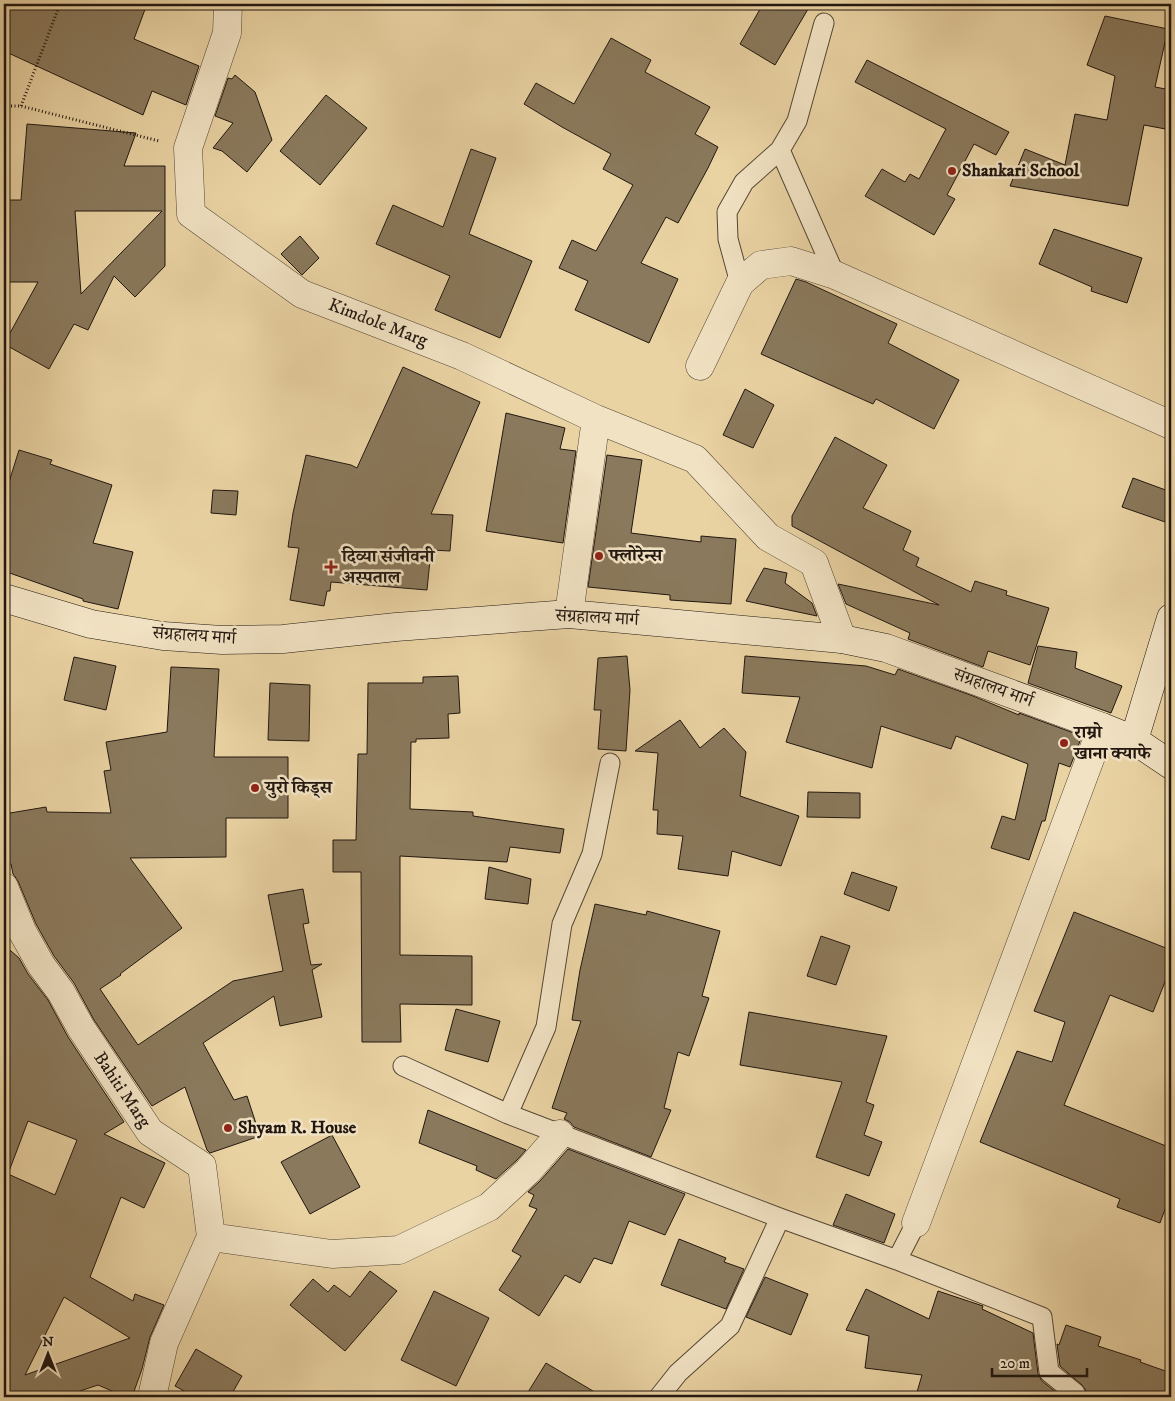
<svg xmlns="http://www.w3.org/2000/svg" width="1175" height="1401" font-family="'IM FELL DW Pica','Noto Serif Devanagari',serif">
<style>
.building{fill:#8a795c;stroke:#211710;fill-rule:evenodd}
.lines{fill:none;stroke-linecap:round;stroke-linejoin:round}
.lane-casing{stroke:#534635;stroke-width:21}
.street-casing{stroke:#534635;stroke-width:29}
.secondary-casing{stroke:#211710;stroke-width:29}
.path{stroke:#211710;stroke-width:3;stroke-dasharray:1 2.5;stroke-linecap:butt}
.lane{stroke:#f1e2c3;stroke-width:19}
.street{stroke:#f1e2c3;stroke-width:28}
.secondary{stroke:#f1e2c3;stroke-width:28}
.poi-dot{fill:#8f2418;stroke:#f1e2c3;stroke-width:2}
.labels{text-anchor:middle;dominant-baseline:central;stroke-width:5;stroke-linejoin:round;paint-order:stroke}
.poi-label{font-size:18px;font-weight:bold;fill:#211710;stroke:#f1e2c3;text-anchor:start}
.street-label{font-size:18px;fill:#211710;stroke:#f1e2c3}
</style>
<rect width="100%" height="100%" fill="#ead3a3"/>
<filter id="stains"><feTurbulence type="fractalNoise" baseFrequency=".004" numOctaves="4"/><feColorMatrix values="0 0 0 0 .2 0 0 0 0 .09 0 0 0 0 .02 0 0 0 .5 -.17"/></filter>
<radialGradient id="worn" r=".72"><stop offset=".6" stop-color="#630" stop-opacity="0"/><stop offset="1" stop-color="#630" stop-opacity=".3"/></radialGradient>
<path class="building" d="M 4,4 L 147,4 L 134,39 L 199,66 L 186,105 L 152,91 L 143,115 L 4,51 Z
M 763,4 L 811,4 L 775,65 L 740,44 Z
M 1105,16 L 1168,29 L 1155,87 L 1171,90 L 1171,130 L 1144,125 L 1128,206 L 1010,186 L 1025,149 L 1065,165 L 1075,114 L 1107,120 L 1115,76 L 1087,65 Z
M 611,38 L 651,60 L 645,72 L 710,107 L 695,134 L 718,147 L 708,168 L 678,223 L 666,217 L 641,263 L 678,279 L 649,343 L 575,310 L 588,281 L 559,268 L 572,240 L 596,251 L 633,185 L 603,169 L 611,154 L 562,127 L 524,104 L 536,83 L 574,104 Z
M 867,60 L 1009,132 L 996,155 L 974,144 L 947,195 L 955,199 L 934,235 L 865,196 L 882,169 L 905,182 L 910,174 L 919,179 L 946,129 L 855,82 Z
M 235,75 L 255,92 L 272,140 L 247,172 L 222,151 L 213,148 L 233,123 L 215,116 L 228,78 L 232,79 Z
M 326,95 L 367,128 L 320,185 L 280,151 Z
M 27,124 L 136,133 L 124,166 L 165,166 L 165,266 L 135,297 L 114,276 L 88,330 L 74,324 L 49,369 L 4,344 L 38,282 L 4,282 L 4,200 L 21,200 ZM 75,211 L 162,211 L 81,294 Z
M 471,149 L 496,158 L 469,234 L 532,261 L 500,338 L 435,310 L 450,276 L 376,244 L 393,205 L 443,227 Z
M 1054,229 L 1142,258 L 1127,303 L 1091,291 L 1092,287 L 1039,264 Z
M 300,236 L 319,258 L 302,275 L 281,254 Z
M 796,279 L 806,282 L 897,324 L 888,343 L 959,380 L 934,429 L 876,399 L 873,404 L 761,354 Z
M 403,367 L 480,402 L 431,514 L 453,515 L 450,551 L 431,550 L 427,590 L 331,582 L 330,591 L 327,591 L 324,606 L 290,600 L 299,548 L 288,547 L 293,513 L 306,455 L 351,465 L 357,468 Z
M 745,389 L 774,405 L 753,448 L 723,435 Z
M 506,413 L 565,428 L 560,449 L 576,451 L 563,543 L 486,531 Z
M 835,437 L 887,465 L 863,508 L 911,531 L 903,550 L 919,558 L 916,566 L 971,592 L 975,581 L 1007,591 L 1006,595 L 1049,608 L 1030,665 L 988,651 L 983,667 L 908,639 L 910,633 L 846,604 L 838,584 L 939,605 L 792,526 L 792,516 Z
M 19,450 L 52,460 L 50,464 L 112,485 L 93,543 L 133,552 L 118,609 L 83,601 L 83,599 L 4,571 L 4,498 Z
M 607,455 L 642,460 L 631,533 L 701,542 L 701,536 L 736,539 L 731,604 L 670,600 L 670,595 L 588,587 Z
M 1133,478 L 1171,492 L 1171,524 L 1122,507 Z
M 213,490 L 238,491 L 236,515 L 211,513 Z
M 764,568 L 787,573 L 785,583 L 812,603 L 817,616 L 746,601 Z
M 1038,646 L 1077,652 L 1075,668 L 1122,686 L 1111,713 L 1028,683 Z
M 627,656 L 630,690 L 626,751 L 598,749 L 601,710 L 594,710 L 598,658 Z
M 745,656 L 866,666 L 895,675 L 898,669 L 973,696 L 1019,715 L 1019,713 L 1082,736 L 1070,767 L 1059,763 L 1045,821 L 1042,821 L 1029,860 L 991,848 L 1002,816 L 1015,820 L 1028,764 L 956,736 L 951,749 L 881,726 L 872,768 L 786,742 L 800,697 L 742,693 Z
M 74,657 L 116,666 L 106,710 L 64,700 Z
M 171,667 L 219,669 L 214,757 L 288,757 L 288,818 L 226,818 L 226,857 L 130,858 L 182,928 L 120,974 L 121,975 L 100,989 L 138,1045 L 233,981 L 283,971 L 268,895 L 303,889 L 309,923 L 303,924 L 311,965 L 322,964 L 312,970 L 322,1017 L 280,1026 L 274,996 L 203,1043 L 234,1100 L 247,1096 L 260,1136 L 210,1153 L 207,1150 L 185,1087 L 152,1106 L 94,1020 L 74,983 L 54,956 L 36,924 L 18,881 L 13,874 L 11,864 L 7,864 L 4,844 L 4,814 L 46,807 L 47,812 L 111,813 L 104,771 L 111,770 L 106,742 L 167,732 Z
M 458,676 L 460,713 L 448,714 L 449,738 L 416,739 L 416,742 L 411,742 L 410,809 L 473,812 L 473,816 L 564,829 L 560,853 L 510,847 L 507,862 L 400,856 L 400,955 L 472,956 L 472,1005 L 400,1004 L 401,1042 L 362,1042 L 361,872 L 333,872 L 333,840 L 356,840 L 358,754 L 367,754 L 368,683 L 423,683 L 423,677 Z
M 270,683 L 310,685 L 309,741 L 268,740 Z
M 680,720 L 700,748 L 724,728 L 746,752 L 740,796 L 799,816 L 781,866 L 732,851 L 728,876 L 678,869 L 683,836 L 657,834 L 658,810 L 653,810 L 658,753 L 635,751 Z
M 808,792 L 860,793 L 860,818 L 807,817 Z
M 489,867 L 531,879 L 528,904 L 485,899 Z
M 852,872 L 897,887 L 889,911 L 844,894 Z
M 595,904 L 646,915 L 647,911 L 720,931 L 702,996 L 709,998 L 689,1056 L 678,1052 L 664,1108 L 671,1110 L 651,1157 L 574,1127 L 570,1122 L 564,1119 L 567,1113 L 552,1108 L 581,1021 L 572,1020 L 580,970 Z
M 1074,912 L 1171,950 L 1171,967 L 1153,1012 L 1110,995 L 1064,1105 L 1171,1148 L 1171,1193 L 1160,1223 L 1117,1207 L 1120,1199 L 980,1142 L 1017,1051 L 1052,1062 L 1065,1022 L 1034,1011 Z
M 821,936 L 850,946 L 836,985 L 807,976 Z
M 4,945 L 19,958 L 28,974 L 48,1000 L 68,1037 L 124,1122 L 104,1134 L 165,1163 L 144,1208 L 121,1197 L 90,1277 L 133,1301 L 135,1294 L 164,1305 L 150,1337 L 142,1369 L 132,1397 L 126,1397 L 98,1385 L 65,1396 L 16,1392 L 14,1397 L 4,1397 ZM 28,1121 L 77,1140 L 55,1195 L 8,1174 ZM 64,1297 L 130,1338 L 25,1375 Z
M 456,1009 L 500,1021 L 488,1062 L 445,1050 Z
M 749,1012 L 887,1036 L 866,1102 L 874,1105 L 864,1135 L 882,1142 L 869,1176 L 816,1157 L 842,1082 L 740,1065 Z
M 428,1110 L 472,1128 L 526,1150 L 517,1160 L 496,1179 L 476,1170 L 477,1166 L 419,1143 Z
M 332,1135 L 360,1187 L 310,1214 L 281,1162 Z
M 568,1149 L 685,1194 L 665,1235 L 629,1221 L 612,1264 L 594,1258 L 580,1283 L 565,1275 L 539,1316 L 499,1290 L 521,1256 L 512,1251 L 537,1209 L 529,1206 L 534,1195 L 528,1192 L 540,1181 Z
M 846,1194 L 895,1214 L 884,1243 L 833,1225 Z
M 679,1239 L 726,1258 L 724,1262 L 744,1269 L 726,1309 L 661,1285 Z
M 370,1271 L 397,1291 L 345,1351 L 290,1305 L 313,1279 L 328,1292 L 334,1285 L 350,1297 Z
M 765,1277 L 808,1294 L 791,1335 L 746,1317 Z
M 866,1289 L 929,1319 L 938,1291 L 983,1306 L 982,1309 L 1033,1333 L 1038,1374 L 1042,1381 L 1062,1397 L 934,1397 L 917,1392 L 922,1375 L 865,1368 L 869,1336 L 846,1330 Z
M 434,1291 L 489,1318 L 456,1386 L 401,1360 Z
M 1066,1325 L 1101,1337 L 1098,1346 L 1141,1360 L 1140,1362 L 1171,1373 L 1171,1397 L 1088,1397 L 1087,1392 L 1082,1385 L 1060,1366 L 1057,1344 L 1059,1345 Z
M 196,1349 L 242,1376 L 230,1397 L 195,1397 L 175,1386 Z
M 546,1363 L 603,1397 L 525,1397 Z"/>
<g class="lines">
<defs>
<path id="lane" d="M 780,150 L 835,275
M 740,283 L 728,239 L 727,212 L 744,182 L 780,150 L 797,121 L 824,23
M 403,1066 L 508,1114 L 780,1218 L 897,1260
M 508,1114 L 546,1027 L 562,924 L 592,854 L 610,763
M 916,1223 L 897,1260 L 1042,1317 L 1049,1372 L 1075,1393 L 1077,1397
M 659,1397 L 678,1373 L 730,1326 L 780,1218"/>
<path id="street" d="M 228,4 L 227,33 L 188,148 L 191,214 L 302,294 L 462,356 L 596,419 L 569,614
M 700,366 L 740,283 L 761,265 L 791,261 L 835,275 L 1171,425
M 596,419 L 695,459 L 768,537 L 814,563 L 842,639
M 4,887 L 22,931 L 41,965 L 61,992 L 81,1028 L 150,1132 L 202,1166 L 211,1237 L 164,1343 L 152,1397
M 916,1223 L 1102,727
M 211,1237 L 332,1254 L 399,1250 L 489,1207 L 528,1171 L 560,1134"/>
<path id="secondary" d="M 4,598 L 91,624 L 163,636 L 222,640 L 283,639 L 396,627 L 569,614 L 842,639 L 886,648 L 1102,727 L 1134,740 L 1171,765
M 1134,740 L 1171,618"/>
</defs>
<use href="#lane" class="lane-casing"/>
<use href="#street" class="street-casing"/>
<use href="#secondary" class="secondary-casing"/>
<path class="path" d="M 4,106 L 21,106 L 159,141
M 21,106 L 60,4"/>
<use href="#lane" class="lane"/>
<use href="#street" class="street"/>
<use href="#secondary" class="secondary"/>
</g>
<g class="poi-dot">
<circle cx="952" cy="171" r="5"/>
<circle cx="599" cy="556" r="5"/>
<path d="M328.5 559.5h5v5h5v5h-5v5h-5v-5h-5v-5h5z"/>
<circle cx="1064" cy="743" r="5"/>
<circle cx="255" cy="788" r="5"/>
<circle cx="228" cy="1128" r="5"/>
</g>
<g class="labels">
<g class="poi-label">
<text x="962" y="171">Shankari School</text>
<text x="609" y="556">फ्लोरेन्स</text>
<text x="342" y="557">दिव्या संजीवनी<tspan x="342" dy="21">अस्पताल</tspan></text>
<text x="1074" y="733">राम्रो<tspan x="1074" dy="21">खाना क्याफे</tspan></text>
<text x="265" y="788">युरो किड्स</text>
<text x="238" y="1128">Shyam R. House</text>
</g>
<g class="street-label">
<text transform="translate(378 323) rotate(21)">Kimdole Marg</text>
<text transform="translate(597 618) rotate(3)">संग्रहालय मार्ग</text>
<text transform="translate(194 636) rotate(4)">संग्रहालय मार्ग</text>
<text transform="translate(993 688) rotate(20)">संग्रहालय मार्ग</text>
<text transform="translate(122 1090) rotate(56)">Bahiti Marg</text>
</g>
</g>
<rect width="1175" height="1401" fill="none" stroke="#ead3a3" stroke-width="20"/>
<rect x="5" y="5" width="1165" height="1391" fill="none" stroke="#211710" stroke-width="2.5"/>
<rect x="10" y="10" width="1155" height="1381" fill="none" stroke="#211710"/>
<g transform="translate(48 1354)" stroke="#f1e2c3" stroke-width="4" paint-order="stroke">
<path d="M0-4L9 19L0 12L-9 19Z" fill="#211710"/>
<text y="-8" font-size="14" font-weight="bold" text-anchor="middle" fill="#211710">N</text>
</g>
<path d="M992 1368v8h95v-8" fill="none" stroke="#211710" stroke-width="2.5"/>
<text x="1000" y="1368" font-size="15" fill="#211710" stroke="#f1e2c3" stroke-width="4" paint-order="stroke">20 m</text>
<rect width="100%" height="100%" filter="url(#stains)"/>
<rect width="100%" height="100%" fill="url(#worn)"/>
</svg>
